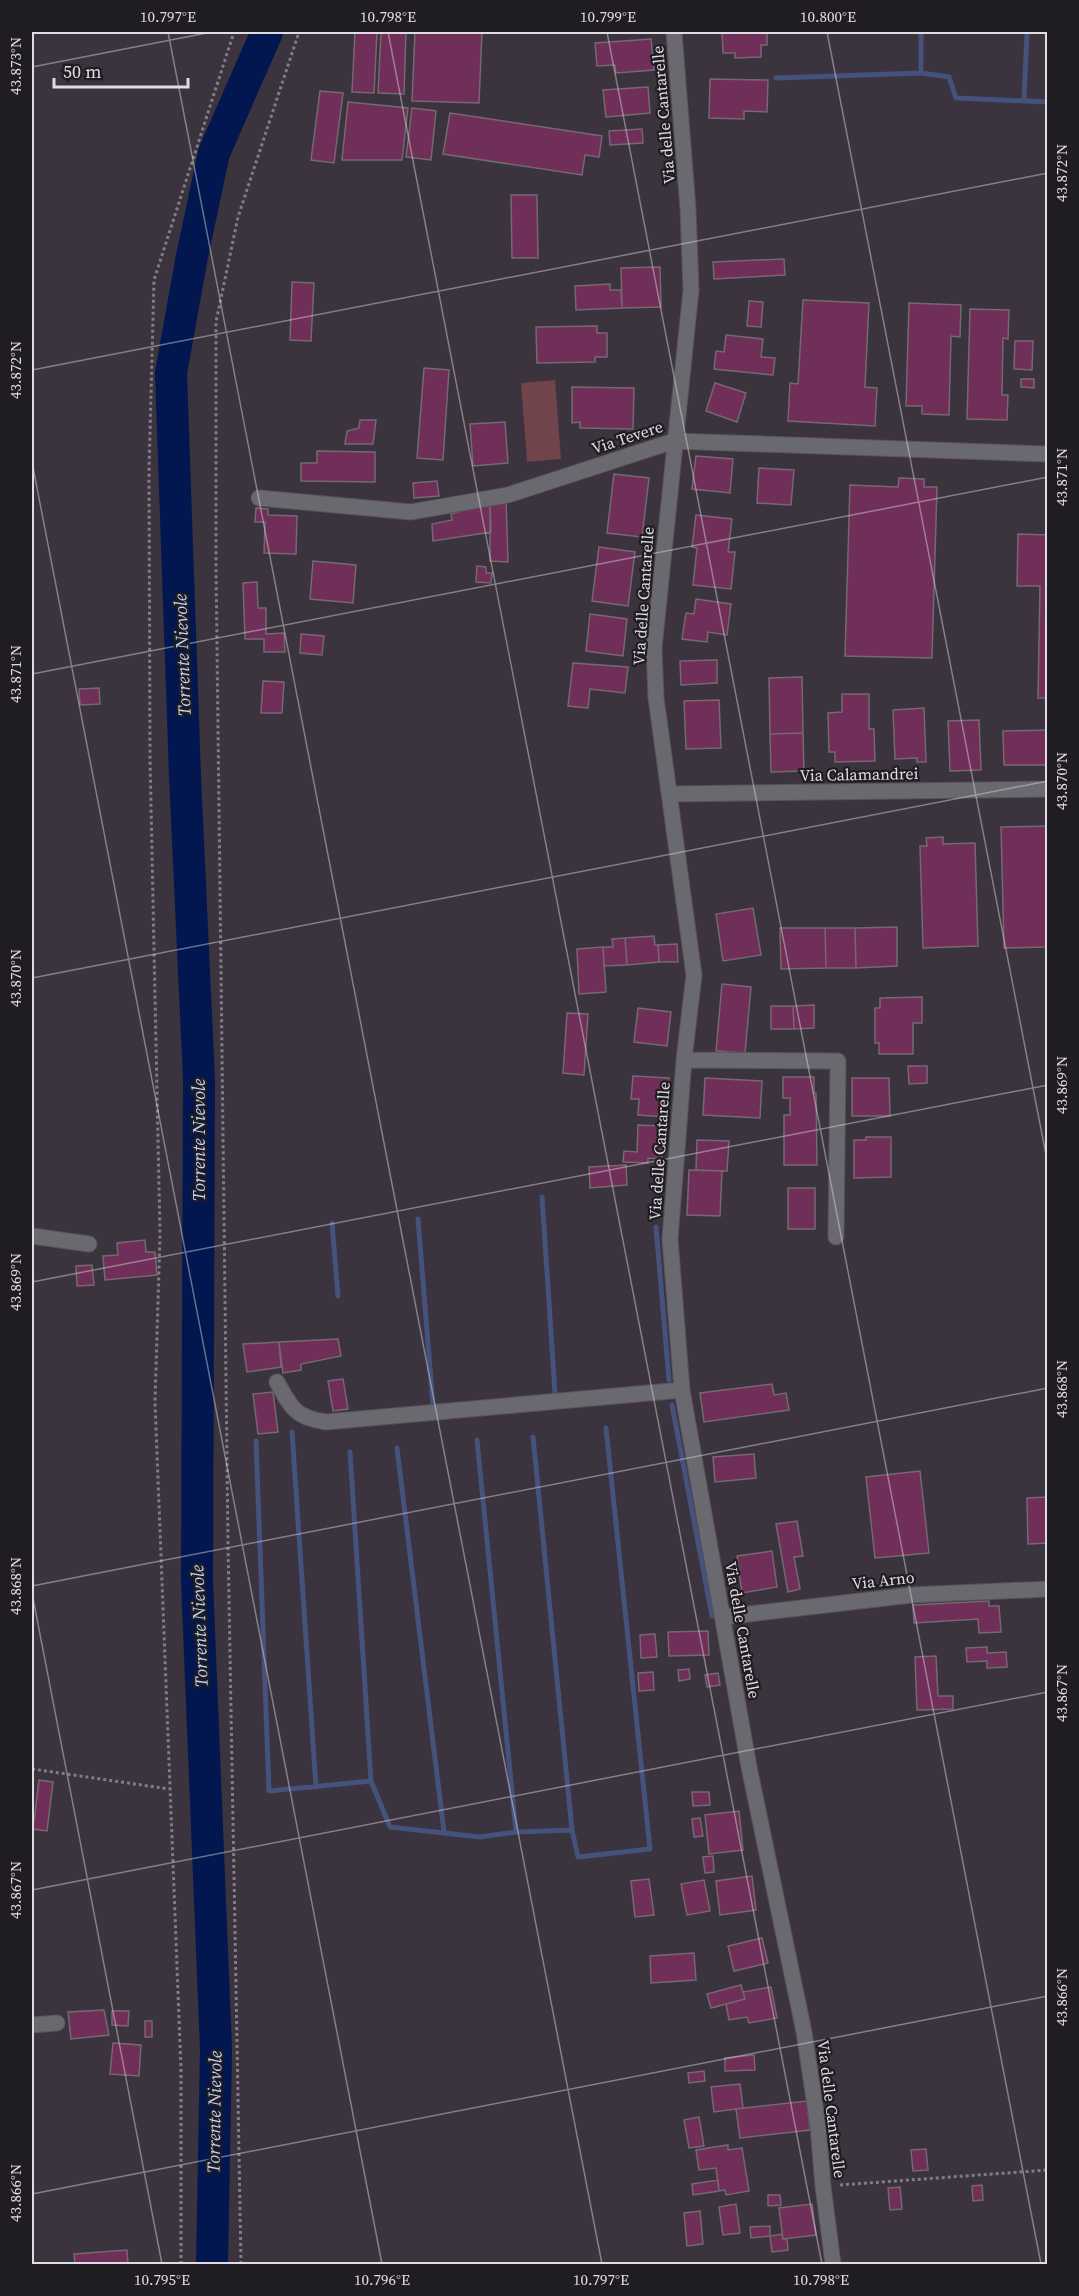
<svg xmlns="http://www.w3.org/2000/svg" width="1079" height="2296" font-family="'Source Serif 4',serif">
<style>
.green{fill:#71434a}
.lines{fill:none;stroke-linecap:round;stroke-linejoin:round}
.stream{stroke:#45527b;stroke-width:5}
.river{stroke:#02174f;stroke-width:32}
.building{fill:#6f2f58;stroke:#766870;stroke-width:1.5}
.street-casing{stroke:#59515c;stroke-width:17}
.path{stroke:#837c86;stroke-width:3;stroke-dasharray:3 3;stroke-linecap:butt}
.street{stroke:#69696f;stroke-width:15}
.ticks{fill:none;stroke:#e1dce3;stroke-width:1.5;stroke-opacity:0.45}
.labels{text-anchor:middle;dominant-baseline:central;stroke-width:4.5;stroke-linejoin:round;paint-order:stroke}
.street-label{font-size:16px;fill:#e1dce3;stroke:#201d22}
.water-label{font-size:18px;font-style:italic;fill:#bfd2f6;stroke:#201d22}
.neatline{fill:none;stroke:#e1dce3;stroke-width:2}
.ticks-label{font-size:15px;text-anchor:middle;fill:#e1dce3}
</style>
<rect width="100%" height="100%" fill="#3b333e"/>
<path class="green" d="M 555,380 L 561,459 L 527,462 L 521,383 Z"/>
<g class="lines">
<path class="stream" d="M 921,32 L 921,73
M 776,78 L 921,73 L 949,77 L 956,98 L 1048,102
M 1024,101 L 1027,32
M 542,1197 L 555,1393
M 418,1219 L 433,1406
M 332,1223 L 338,1296
M 656,1227 L 669,1380
M 672,1405 L 712,1616
M 292,1432 L 316,1787
M 533,1437 L 572,1830
M 477,1440 L 516,1832
M 256,1441 L 269,1791 L 371,1781 L 390,1827 L 480,1837 L 516,1832 L 572,1830 L 578,1857 L 650,1849 L 606,1428
M 397,1448 L 444,1832
M 350,1452 L 371,1781"/>
<path class="river" d="M 212,2264 L 216,2049 L 197,1581 L 199,1080 L 185,776 L 171,373 L 192,256 L 214,153 L 267,32"/>
</g>
<path class="building" d="M 355,32 L 377,32 L 374,93 L 352,92 Z
M 381,32 L 406,32 L 404,94 L 378,93 Z
M 415,32 L 482,32 L 479,103 L 412,101 Z
M 722,32 L 767,32 L 767,45 L 761,45 L 761,57 L 735,58 L 735,53 L 723,53 Z
M 651,39 L 654,70 L 616,73 L 615,65 L 597,66 L 595,43 Z
M 710,79 L 768,80 L 767,112 L 744,111 L 744,119 L 709,118 Z
M 648,87 L 650,113 L 606,117 L 603,90 Z
M 320,91 L 343,93 L 334,163 L 311,160 Z
M 348,102 L 408,108 L 402,160 L 342,160 Z
M 412,108 L 436,111 L 431,160 L 406,157 Z
M 450,113 L 602,136 L 599,157 L 585,155 L 582,175 L 443,154 Z
M 642,129 L 643,143 L 610,145 L 609,131 Z
M 511,195 L 537,195 L 538,258 L 512,258 Z
M 784,259 L 785,275 L 714,279 L 713,262 Z
M 660,267 L 661,307 L 622,308 L 621,268 Z
M 292,282 L 314,283 L 311,341 L 290,340 Z
M 610,284 L 610,290 L 621,290 L 622,308 L 576,310 L 575,286 Z
M 803,300 L 869,303 L 865,387 L 877,388 L 875,426 L 788,421 L 790,383 L 798,384 Z
M 749,301 L 763,302 L 761,327 L 747,326 Z
M 909,303 L 961,305 L 960,337 L 951,336 L 949,415 L 922,414 L 922,406 L 906,406 Z
M 970,309 L 1009,310 L 1008,339 L 1003,338 L 1002,395 L 1008,395 L 1007,420 L 967,419 Z
M 597,326 L 597,333 L 607,333 L 607,357 L 595,357 L 595,362 L 537,363 L 536,327 Z
M 726,335 L 763,339 L 761,357 L 775,358 L 773,375 L 714,369 L 716,351 L 724,352 Z
M 1015,341 L 1033,341 L 1032,370 L 1014,369 Z
M 424,368 L 449,370 L 443,460 L 417,458 Z
M 1021,379 L 1034,379 L 1034,388 L 1021,387 Z
M 715,383 L 746,393 L 737,422 L 706,411 Z
M 572,387 L 634,388 L 633,429 L 580,428 L 580,422 L 572,423 Z
M 360,420 L 376,420 L 373,444 L 345,444 L 347,431 L 359,428 Z
M 505,422 L 508,463 L 473,466 L 470,424 Z
M 317,451 L 375,452 L 375,482 L 301,481 L 301,463 L 317,463 Z
M 696,456 L 733,459 L 730,493 L 692,489 Z
M 759,468 L 794,470 L 791,505 L 757,503 Z
M 614,474 L 649,478 L 642,537 L 607,533 Z
M 899,478 L 924,479 L 924,487 L 937,487 L 932,658 L 845,656 L 850,485 L 898,487 Z
M 437,481 L 439,496 L 414,498 L 413,483 Z
M 506,498 L 508,562 L 490,561 L 490,502 Z
M 490,502 L 491,532 L 433,541 L 432,524 L 452,520 L 451,514 Z
M 256,508 L 268,509 L 268,515 L 297,516 L 296,554 L 264,553 L 265,522 L 255,522 Z
M 696,515 L 732,519 L 728,552 L 735,552 L 731,589 L 693,585 L 697,548 L 692,547 Z
M 1018,534 L 1048,535 L 1048,698 L 1038,698 L 1040,586 L 1017,586 Z
M 599,547 L 635,552 L 628,606 L 592,601 Z
M 313,561 L 356,565 L 353,603 L 310,599 Z
M 477,566 L 486,567 L 486,573 L 492,573 L 491,583 L 476,582 Z
M 257,582 L 258,608 L 266,608 L 266,634 L 284,633 L 285,652 L 264,652 L 264,639 L 245,639 L 243,583 Z
M 696,599 L 731,604 L 727,635 L 708,632 L 707,642 L 682,639 L 686,613 L 694,614 Z
M 590,614 L 627,619 L 623,656 L 586,651 Z
M 301,634 L 324,636 L 322,655 L 300,653 Z
M 717,660 L 717,683 L 681,685 L 680,661 Z
M 573,663 L 628,667 L 625,693 L 590,689 L 588,708 L 568,706 Z
M 802,677 L 803,733 L 770,734 L 769,678 Z
M 263,681 L 284,682 L 282,713 L 261,713 Z
M 99,688 L 100,704 L 80,705 L 79,689 Z
M 842,694 L 869,694 L 869,729 L 874,729 L 875,761 L 835,762 L 835,752 L 829,752 L 828,713 L 842,712 Z
M 719,700 L 721,748 L 686,749 L 684,701 Z
M 924,708 L 926,762 L 917,762 L 917,758 L 895,759 L 893,710 Z
M 979,720 L 981,770 L 950,771 L 948,721 Z
M 1048,730 L 1048,765 L 1004,765 L 1003,731 Z
M 803,733 L 804,771 L 771,772 L 770,734 Z
M 1048,826 L 1048,947 L 1004,948 L 1001,827 Z
M 943,837 L 943,844 L 975,843 L 978,946 L 923,948 L 920,846 L 927,846 L 926,838 Z
M 753,908 L 761,955 L 723,961 L 716,914 Z
M 897,927 L 897,966 L 856,968 L 855,928 Z
M 780,928 L 825,928 L 826,968 L 781,969 Z
M 825,928 L 855,928 L 856,968 L 826,968 Z
M 654,936 L 655,945 L 658,945 L 659,962 L 627,965 L 625,938 Z
M 625,938 L 627,965 L 604,966 L 603,947 L 613,947 L 612,939 Z
M 677,944 L 678,962 L 659,962 L 658,945 Z
M 603,947 L 606,992 L 579,994 L 577,949 Z
M 722,984 L 751,987 L 745,1053 L 716,1051 Z
M 922,997 L 922,1023 L 913,1023 L 913,1054 L 879,1054 L 879,1043 L 875,1043 L 875,1008 L 880,1008 L 880,998 Z
M 814,1005 L 814,1028 L 794,1029 L 793,1006 Z
M 771,1006 L 793,1006 L 794,1029 L 771,1029 Z
M 638,1008 L 671,1012 L 667,1046 L 634,1042 Z
M 567,1013 L 588,1014 L 584,1075 L 563,1073 Z
M 908,1066 L 927,1066 L 927,1083 L 909,1084 Z
M 633,1076 L 669,1078 L 667,1117 L 638,1115 L 639,1099 L 631,1099 Z
M 783,1077 L 814,1077 L 814,1093 L 816,1093 L 817,1165 L 784,1165 L 784,1115 L 790,1115 L 790,1098 L 783,1098 Z
M 705,1078 L 762,1081 L 760,1118 L 703,1115 Z
M 852,1078 L 889,1078 L 890,1116 L 852,1116 Z
M 638,1125 L 663,1126 L 662,1159 L 648,1158 L 648,1163 L 623,1162 L 624,1151 L 637,1152 Z
M 866,1137 L 891,1137 L 891,1177 L 854,1178 L 854,1140 L 866,1140 Z
M 697,1140 L 729,1141 L 727,1171 L 696,1170 Z
M 626,1165 L 627,1185 L 590,1188 L 589,1167 Z
M 689,1170 L 722,1171 L 720,1216 L 687,1215 Z
M 788,1188 L 815,1188 L 815,1229 L 788,1229 Z
M 145,1240 L 146,1252 L 155,1252 L 157,1275 L 105,1280 L 103,1256 L 118,1255 L 117,1243 Z
M 92,1265 L 94,1285 L 77,1286 L 76,1266 Z
M 338,1339 L 341,1356 L 301,1364 L 301,1370 L 283,1373 L 279,1342 Z
M 279,1342 L 281,1367 L 247,1372 L 243,1344 Z
M 343,1379 L 348,1409 L 333,1411 L 328,1381 Z
M 772,1384 L 774,1395 L 786,1393 L 789,1410 L 704,1422 L 700,1393 Z
M 273,1392 L 278,1432 L 258,1434 L 253,1394 Z
M 754,1454 L 756,1478 L 715,1482 L 713,1457 Z
M 920,1471 L 929,1553 L 875,1558 L 866,1477 Z
M 1048,1497 L 1048,1543 L 1028,1544 L 1027,1498 Z
M 797,1521 L 803,1556 L 794,1557 L 800,1589 L 788,1592 L 776,1524 Z
M 772,1551 L 777,1587 L 742,1593 L 737,1556 Z
M 989,1601 L 989,1606 L 999,1606 L 1001,1632 L 979,1633 L 978,1619 L 914,1623 L 913,1605 Z
M 708,1631 L 709,1655 L 669,1656 L 668,1632 Z
M 655,1634 L 657,1657 L 641,1658 L 640,1635 Z
M 987,1647 L 987,1653 L 1006,1652 L 1007,1667 L 987,1668 L 987,1661 L 967,1662 L 966,1648 Z
M 936,1656 L 938,1696 L 953,1696 L 953,1709 L 917,1710 L 915,1657 Z
M 689,1669 L 690,1679 L 679,1681 L 678,1670 Z
M 653,1672 L 654,1690 L 639,1691 L 638,1673 Z
M 718,1673 L 720,1685 L 707,1687 L 705,1675 Z
M 39,1780 L 53,1782 L 47,1831 L 33,1829 Z
M 692,1792 L 709,1792 L 710,1805 L 693,1806 Z
M 739,1811 L 743,1850 L 709,1854 L 705,1815 Z
M 700,1818 L 703,1836 L 694,1837 L 692,1819 Z
M 713,1856 L 714,1872 L 705,1873 L 703,1857 Z
M 752,1876 L 756,1910 L 720,1915 L 716,1881 Z
M 649,1879 L 654,1915 L 635,1917 L 631,1881 Z
M 704,1880 L 710,1911 L 687,1915 L 681,1884 Z
M 762,1938 L 768,1963 L 734,1971 L 728,1946 Z
M 694,1953 L 696,1980 L 651,1983 L 650,1956 Z
M 741,1985 L 745,1999 L 711,2008 L 707,1994 Z
M 771,1987 L 777,2018 L 749,2023 L 747,2017 L 729,2020 L 726,2004 L 745,1999 L 743,1992 Z
M 104,2010 L 109,2035 L 71,2039 L 68,2012 Z
M 112,2011 L 129,2011 L 128,2026 L 112,2025 Z
M 145,2021 L 152,2021 L 152,2037 L 145,2037 Z
M 113,2043 L 141,2045 L 139,2076 L 110,2074 Z
M 754,2055 L 755,2070 L 725,2071 L 725,2058 Z
M 704,2071 L 705,2081 L 689,2083 L 688,2073 Z
M 740,2084 L 743,2108 L 714,2112 L 711,2087 Z
M 807,2101 L 810,2130 L 740,2138 L 736,2109 Z
M 699,2117 L 704,2146 L 689,2148 L 684,2120 Z
M 728,2145 L 728,2150 L 742,2148 L 749,2191 L 726,2195 L 725,2190 L 719,2191 L 716,2168 L 699,2170 L 696,2150 Z
M 926,2149 L 928,2170 L 913,2171 L 911,2150 Z
M 718,2180 L 719,2191 L 693,2195 L 692,2184 Z
M 982,2185 L 983,2200 L 973,2201 L 972,2186 Z
M 900,2187 L 902,2209 L 890,2210 L 888,2188 Z
M 768,2195 L 780,2195 L 781,2205 L 768,2206 Z
M 736,2204 L 740,2233 L 723,2235 L 719,2207 Z
M 812,2204 L 816,2235 L 783,2239 L 779,2208 Z
M 700,2211 L 703,2244 L 687,2246 L 684,2213 Z
M 770,2226 L 770,2236 L 751,2238 L 750,2227 Z
M 782,2234 L 783,2239 L 787,2239 L 788,2250 L 772,2252 L 770,2236 Z
M 127,2250 L 128,2264 L 75,2264 L 74,2254 Z"/>
<g class="lines">
<defs>
<path id="street" d="M 674,32 L 688,209 L 691,290 L 654,648 L 656,698 L 694,975 L 684,1060 L 670,1239 L 682,1390 L 749,1767 L 804,2032 L 818,2126 L 823,2186 L 833,2264
M 259,498 L 411,512 L 508,495 L 674,441 L 1048,454
M 670,794 L 1048,789
M 684,1060 L 838,1061 L 836,1237
M 32,1236 L 89,1244
M 277,1382 C 291,1408 296,1418 326,1422 L 682,1390
M 723,1617 L 911,1595 L 1048,1589
M 32,2025 L 57,2023"/>
</defs>
<use href="#street" class="street-casing"/>
<path class="path" d="M 32,1769 L 169,1789
M 840,2185 L 1048,2170
M 181,2264 L 181,2069 L 155,1402 L 160,1235 L 150,758 L 149,471 L 154,280 L 234,32
M 241,2264 L 228,1544 L 216,564 L 216,322 L 238,217 L 299,32"/>
<use href="#street" class="street"/>
</g>
<path class="ticks" d="M 168,32 L 602,2264M 388,32 L 822,2264M 607,32 L 1041,2264M 827,32 L 1048,1165M 1047,32 L 1048,34M 32,67 L 212,32M 32,370 L 1048,173M 32,462 L 382,2264M 32,674 L 1048,477M 32,978 L 1048,781M 32,1282 L 1048,1085M 32,1586 L 1048,1388M 32,1593 L 162,2264M 32,1890 L 1048,1692M 32,2194 L 1048,1996"/>
<g class="labels">
<g class="street-label">
<text transform="translate(663 115) rotate(-95)">Via delle Cantarelle</text>
<text transform="translate(627 437) rotate(-18)">Via Tevere</text>
<text transform="translate(643 596) rotate(-86)">Via delle Cantarelle</text>
<text transform="translate(859 774) rotate(-1)">Via Calamandrei</text>
<text transform="translate(659 1151) rotate(-86)">Via delle Cantarelle</text>
<text transform="translate(883 1580) rotate(-6)">Via Arno</text>
<text transform="translate(743 1630) rotate(80)">Via delle Cantarelle</text>
<text transform="translate(832 2109) rotate(83)">Via delle Cantarelle</text>
</g>
<g class="water-label">
<text transform="translate(182 655) rotate(-92)">Torrente Nievole</text>
<text transform="translate(198 1140) rotate(-90)">Torrente Nievole</text>
<text transform="translate(199 1626) rotate(-92)">Torrente Nievole</text>
<text transform="translate(214 2112) rotate(-89)">Torrente Nievole</text>
</g>
</g>
<rect width="1079" height="2296" fill="none" stroke="#201d22" stroke-width="66"/>
<path d="M54 78v9h134v-9" fill="none" stroke="#e1dce3" stroke-width="3"/>
<text x="63" y="78" font-size="18" fill="#e1dce3" stroke="#201d22" stroke-width="4.5" paint-order="stroke">50 m</text>
<rect x="33" y="33" width="1013" height="2230" class="neatline"/>
<g class="ticks-label">
<text x="168" y="22">10.797°E</text>
<text x="388" y="22">10.798°E</text>
<text x="608" y="22">10.799°E</text>
<text x="828" y="22">10.800°E</text>
<text transform="translate(16 66) rotate(-90)" y="5">43.873°N</text>
<text transform="translate(1062 173) rotate(-90)" y="5">43.872°N</text>
<text transform="translate(16 370) rotate(-90)" y="5">43.872°N</text>
<text transform="translate(1062 477) rotate(-90)" y="5">43.871°N</text>
<text transform="translate(16 674) rotate(-90)" y="5">43.871°N</text>
<text transform="translate(1062 781) rotate(-90)" y="5">43.870°N</text>
<text transform="translate(16 978) rotate(-90)" y="5">43.870°N</text>
<text transform="translate(1062 1085) rotate(-90)" y="5">43.869°N</text>
<text transform="translate(16 1282) rotate(-90)" y="5">43.869°N</text>
<text transform="translate(1062 1389) rotate(-90)" y="5">43.868°N</text>
<text transform="translate(16 1586) rotate(-90)" y="5">43.868°N</text>
<text transform="translate(1062 1693) rotate(-90)" y="5">43.867°N</text>
<text transform="translate(16 1890) rotate(-90)" y="5">43.867°N</text>
<text transform="translate(1062 1997) rotate(-90)" y="5">43.866°N</text>
<text transform="translate(16 2193) rotate(-90)" y="5">43.866°N</text>
<text x="162" y="2285">10.795°E</text>
<text x="382" y="2285">10.796°E</text>
<text x="601" y="2285">10.797°E</text>
<text x="821" y="2285">10.798°E</text>
</g>
</svg>
